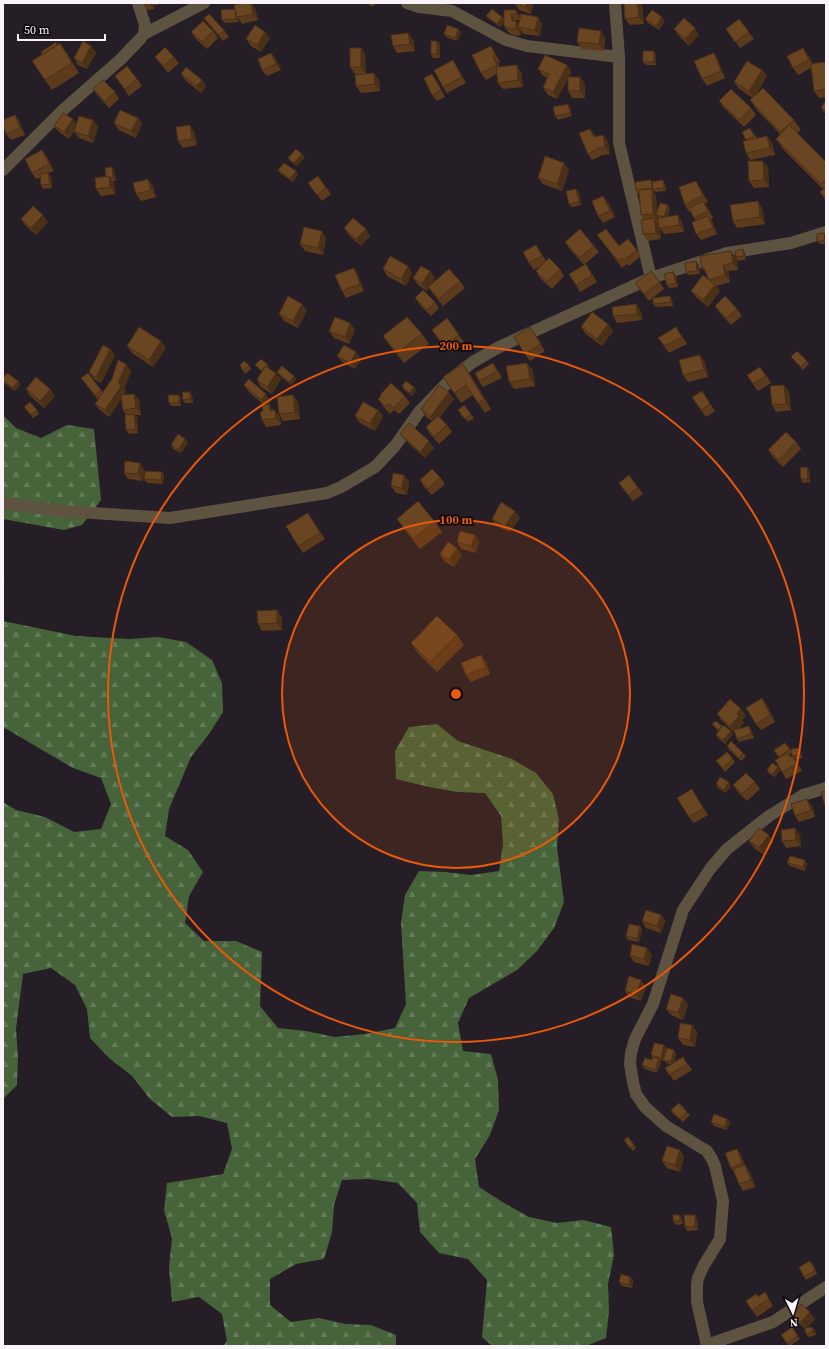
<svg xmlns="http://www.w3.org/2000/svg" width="829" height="1349" font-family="'Source Serif 4',serif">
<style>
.forest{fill:url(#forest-firs)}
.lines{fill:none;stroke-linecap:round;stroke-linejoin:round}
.minor{stroke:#5e5340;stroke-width:12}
.wall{fill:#5b3b1c;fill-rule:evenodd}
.shaded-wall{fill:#4a3017}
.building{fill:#6a4521;stroke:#4a3017}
.ring{fill:none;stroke:#e8590c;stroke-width:2}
.centre{fill:#e8590c;stroke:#0d090d;stroke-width:2}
.ring-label{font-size:12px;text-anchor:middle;font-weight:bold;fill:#e8590c;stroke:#0d090d;stroke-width:3.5;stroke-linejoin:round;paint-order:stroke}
</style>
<defs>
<pattern id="forest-firs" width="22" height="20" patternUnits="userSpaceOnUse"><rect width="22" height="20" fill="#46633a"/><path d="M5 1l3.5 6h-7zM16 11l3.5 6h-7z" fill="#617a57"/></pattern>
</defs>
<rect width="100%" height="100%" fill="#261e26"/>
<path class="forest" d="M 3,415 L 16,428 L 41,438 L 67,425 L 94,429 L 101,500 L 82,525 L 64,530 L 3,519 Z
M 3,621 L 76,636 L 128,639 L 158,637 L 186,642 L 212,660 L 222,683 L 223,712 L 209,734 L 191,757 L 169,809 L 165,836 L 188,850 L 203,872 L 189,896 L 185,923 L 204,941 L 236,941 L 262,952 L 260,1006 L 278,1028 L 306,1031 L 335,1037 L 365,1034 L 395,1028 L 406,1004 L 401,923 L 405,895 L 419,871 L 445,872 L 471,875 L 499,871 L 503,844 L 501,816 L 485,793 L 457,792 L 429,787 L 396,779 L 395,751 L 409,727 L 437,724 L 458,741 L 512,759 L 536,773 L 553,794 L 559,820 L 557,847 L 564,902 L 554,928 L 537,951 L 517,970 L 469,998 L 458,1023 L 463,1051 L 491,1054 L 498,1080 L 499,1110 L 490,1135 L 475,1159 L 479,1187 L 504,1203 L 529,1217 L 557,1223 L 583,1220 L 611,1227 L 614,1255 L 608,1284 L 609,1311 L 606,1338 L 586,1346 L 492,1346 L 482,1337 L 487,1280 L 468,1259 L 439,1253 L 420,1232 L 417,1203 L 398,1183 L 369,1179 L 342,1180 L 334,1205 L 332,1232 L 324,1259 L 296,1264 L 270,1279 L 270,1305 L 291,1322 L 319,1318 L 345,1324 L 371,1325 L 396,1335 L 396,1346 L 223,1346 L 227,1341 L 222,1314 L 199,1297 L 172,1302 L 169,1267 L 172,1238 L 164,1210 L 167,1183 L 223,1174 L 232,1149 L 227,1123 L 199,1116 L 172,1117 L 150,1099 L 132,1076 L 109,1058 L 90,1038 L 87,1009 L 75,985 L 51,968 L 23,974 L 16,1029 L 18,1057 L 17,1085 L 3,1099 L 3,802 L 16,810 L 45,817 L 74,832 L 101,829 L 111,804 L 101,778 L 73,768 L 3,727 Z"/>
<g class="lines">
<path class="minor" d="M 407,3 L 419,7 L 452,11 L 506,40 L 527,46 L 619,57
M 615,3 L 619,57 L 619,143 L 651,278
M 144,34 L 204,3
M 3,170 L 63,110 L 121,59 L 141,38 L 144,34 L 145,25 L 138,3
M 3,503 L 62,511 L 170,518 L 327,493 L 341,487 L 375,467 L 395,446 L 419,412 L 452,378 L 473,362 L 499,347 L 651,278 L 727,253 L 791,243 L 826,232
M 707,1345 L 773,1322 L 826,1287
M 707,1346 L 697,1302 L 697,1284 L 698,1278 L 704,1265 L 720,1239 L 723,1201 L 715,1166 L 712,1159 L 707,1151 L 666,1126 L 645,1107 L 636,1094 L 633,1082 L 630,1064 L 631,1053 L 635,1039 L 653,1004 L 683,910 L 710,869 L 727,849 L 769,816 L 803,795 L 826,788"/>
</g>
<path class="wall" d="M 143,3 L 158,3 L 158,5 L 154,5 L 154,9 L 147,10 Z
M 368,3 L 378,3 L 371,7 Z
M 533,3 L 531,14 L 519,10 L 515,4 Z
M 624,3 L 640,3 L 642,5 L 644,24 L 630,25 L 625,19 Z
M 255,8 L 258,20 L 242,24 L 238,18 L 238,22 L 225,23 L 222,20 Z
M 516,10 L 520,16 L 538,17 L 542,24 L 540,36 L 523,34 L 521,30 L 521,35 L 516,36 L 509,33 L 504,26 L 504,22 L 500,27 L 489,19 L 486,16 L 502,17 L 504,19 ZM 516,20 L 520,20 L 519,25 L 516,21 Z
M 204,18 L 224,30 L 229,37 L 223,41 L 209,25 Z
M 645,19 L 665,21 L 659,30 L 648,23 Z
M 739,19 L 754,39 L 740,48 L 726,29 Z
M 458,29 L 461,32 L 457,41 L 446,37 L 444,34 Z
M 674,29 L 699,35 L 689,46 L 679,36 Z
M 213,31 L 218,38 L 207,49 L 196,39 L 191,32 Z
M 601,31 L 605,38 L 604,51 L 582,49 L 577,42 Z
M 270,38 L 261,52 L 251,46 L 246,39 Z
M 413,39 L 415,51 L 397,53 L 393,46 Z
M 437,41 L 440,44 L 440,58 L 433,58 L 431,54 Z
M 58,45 L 67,53 L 79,73 L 52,90 L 45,80 Z
M 91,46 L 96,53 L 87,69 L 78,65 L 74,58 Z
M 491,46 L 495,53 L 500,62 L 498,63 L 500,67 L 521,72 L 523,87 L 503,89 L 498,83 L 497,74 L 486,80 L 481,73 Z
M 361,48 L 365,54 L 366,74 L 355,74 L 350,67 Z
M 803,48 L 808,55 L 813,64 L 825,62 L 826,63 L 826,97 L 819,98 L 814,91 L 811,68 L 798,75 L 793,68 Z
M 654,51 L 656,55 L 656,65 L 646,65 L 643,62 Z
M 271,53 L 276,59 L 281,70 L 267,76 L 262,70 Z
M 714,53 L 718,60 L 725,78 L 707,86 L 702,79 Z
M 155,57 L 174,57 L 179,63 L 168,73 L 160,63 Z
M 567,65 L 571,72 L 569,77 L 580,77 L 585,84 L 585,98 L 572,98 L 568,91 L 568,79 L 557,99 L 548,95 L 543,88 L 548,78 L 543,76 L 538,69 Z
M 457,67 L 466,83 L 447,93 L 443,87 Z
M 762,70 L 767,76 L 756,95 L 794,120 L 801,130 L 797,133 L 826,162 L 826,201 L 820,192 L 823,189 L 783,149 L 776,139 L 780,134 L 757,110 L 750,100 L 753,98 L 739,89 L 734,82 Z
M 181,74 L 202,80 L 206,86 L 201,93 L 185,80 Z
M 115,76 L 137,79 L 142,86 L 129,96 Z
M 379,80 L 380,91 L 361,93 L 356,86 Z
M 437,81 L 445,97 L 437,101 L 432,95 Z
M 93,89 L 115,92 L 119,99 L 109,108 L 98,96 Z
M 826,100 L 826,115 L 821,108 Z
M 719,101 L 751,108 L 756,115 L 744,127 L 724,108 Z
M 570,107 L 572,116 L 558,120 L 555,116 Z
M 15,115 L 20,122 L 25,135 L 11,140 L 6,134 Z
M 138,118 L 142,124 L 136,138 L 119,130 L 114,123 Z
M 93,120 L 98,127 L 93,143 L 79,138 L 74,131 L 69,139 L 59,132 L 54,126 L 76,124 Z
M 750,128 L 757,138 L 772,143 L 775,155 L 750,160 L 746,153 L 747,140 L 742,132 Z
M 194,131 L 197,145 L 183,148 L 178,141 Z
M 603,135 L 608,142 L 610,154 L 603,155 L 592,160 L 588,154 L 596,136 Z
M 42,150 L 47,157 L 54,171 L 48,173 L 51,177 L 52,188 L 43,189 L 41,185 L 40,178 L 36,179 L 32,173 Z
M 302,154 L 305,157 L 297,166 L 290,161 L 288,158 Z
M 564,163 L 569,170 L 562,191 L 543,184 L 538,178 Z
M 768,167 L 769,187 L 754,188 L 749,181 Z
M 114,170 L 116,181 L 113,181 L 114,183 L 115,194 L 101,196 L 96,189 L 106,177 Z
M 278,170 L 296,171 L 298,174 L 293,182 L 281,174 Z
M 318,176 L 331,194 L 322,201 L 308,183 Z
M 651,180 L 652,182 L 663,180 L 665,184 L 666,191 L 655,192 L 654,190 L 654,192 L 656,196 L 657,212 L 670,209 L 668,216 L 682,222 L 684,232 L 664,234 L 660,228 L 661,239 L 648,241 L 643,234 L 644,220 L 641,215 L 639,194 L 638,194 L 636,190 Z
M 153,186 L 156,197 L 141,201 L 136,194 Z
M 700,188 L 708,202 L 704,204 L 708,208 L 713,218 L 711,219 L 713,223 L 717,234 L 701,240 L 696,234 L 696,221 L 690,211 L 689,212 L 685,205 Z
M 579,192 L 581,205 L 572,207 L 569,204 Z
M 603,196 L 608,202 L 615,217 L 603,223 L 598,216 Z
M 758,201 L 762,208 L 765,224 L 737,228 L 733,221 Z
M 21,219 L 48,222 L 36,235 L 26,226 Z
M 344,228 L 370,236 L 361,246 L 349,235 Z
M 597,235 L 619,246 L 637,250 L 641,256 L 629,266 L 627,264 L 622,268 Z
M 826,236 L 826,244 L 820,244 L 817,241 Z
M 326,238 L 323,255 L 305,251 L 300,244 Z
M 565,242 L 594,246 L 599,252 L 584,265 L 569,248 Z
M 536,245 L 546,261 L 560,269 L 564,276 L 552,289 L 540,278 L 536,271 L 541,266 L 534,270 L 529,263 Z
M 745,253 L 746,259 L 738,261 L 736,257 Z
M 736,257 L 738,270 L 728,271 L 730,282 L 716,286 L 720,291 L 708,307 L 696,297 L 691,291 L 709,280 L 707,274 L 702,268 Z
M 696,261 L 699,265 L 700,274 L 688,275 L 686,272 Z
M 354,268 L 358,275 L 364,291 L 346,298 L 342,291 Z
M 383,269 L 412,273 L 406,286 L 387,276 Z
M 590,271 L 597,282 L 580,292 L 576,285 Z
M 673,272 L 676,276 L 678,287 L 669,288 L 667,285 Z
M 413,278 L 435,278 L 431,285 L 460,281 L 465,288 L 443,306 L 433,294 L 429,288 L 427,291 L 418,285 Z
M 660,282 L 664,289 L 649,301 L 635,283 Z
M 670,296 L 672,300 L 673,306 L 656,307 L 653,304 Z
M 415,298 L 435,302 L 439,308 L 431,316 L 420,305 Z
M 715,306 L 737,309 L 742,316 L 731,325 L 719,312 Z
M 307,310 L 298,328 L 284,321 L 279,314 Z
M 641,311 L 642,320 L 617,323 L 613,316 Z
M 350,323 L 355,330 L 349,344 L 334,338 L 329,331 Z
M 608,324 L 613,331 L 602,346 L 586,334 L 581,327 Z
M 530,327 L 545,351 L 530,361 L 525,354 Z
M 432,330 L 459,335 L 464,342 L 449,353 Z
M 422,334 L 429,344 L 404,363 L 390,346 L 383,336 Z
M 681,334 L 687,344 L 669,353 L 658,338 Z
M 127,346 L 166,348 L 153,367 L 132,353 Z
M 110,349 L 115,355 L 101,383 L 94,379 L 89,372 Z
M 337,356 L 361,359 L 355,369 L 342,362 Z
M 791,357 L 807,361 L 809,364 L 803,370 Z
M 705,362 L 708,377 L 688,382 L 683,375 Z
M 126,364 L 131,371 L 124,389 L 126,392 L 124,395 L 134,394 L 139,400 L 141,415 L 135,415 L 137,417 L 138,433 L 129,434 L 126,430 L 126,415 L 123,410 L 121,399 L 109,417 L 100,410 L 95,404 L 98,400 L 81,378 L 101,390 L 103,392 Z
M 249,365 L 251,369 L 245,374 L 243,371 Z
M 255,365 L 270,368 L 270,369 L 281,379 L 272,394 L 261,387 L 257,380 L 262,372 Z
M 532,369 L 535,386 L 514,389 L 509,382 Z
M 498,370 L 502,378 L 483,387 L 479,381 Z
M 277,372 L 294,376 L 296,379 L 291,385 L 279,375 Z
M 765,373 L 771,383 L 758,391 L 753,384 Z
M 470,374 L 491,409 L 485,413 L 473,395 L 461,403 L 454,393 Z
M 3,378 L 18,381 L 20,385 L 15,391 L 4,383 L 3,381 Z
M 244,385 L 271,401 L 268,404 L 280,417 L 281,425 L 266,427 L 262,420 L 263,411 L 263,404 L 249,392 Z
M 784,385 L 789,392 L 791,410 L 776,412 L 772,405 Z
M 402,386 L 414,387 L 416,390 L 412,396 L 404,390 Z
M 26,389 L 50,389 L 55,396 L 44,408 L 30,396 Z
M 702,391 L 715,411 L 706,417 L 701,410 Z
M 190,392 L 192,395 L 193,403 L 185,403 L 183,400 Z
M 179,395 L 181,398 L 181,406 L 171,406 L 169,403 Z
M 293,395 L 298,402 L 300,419 L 283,421 L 279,414 Z
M 405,396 L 410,403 L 399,414 L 394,410 L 390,414 L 383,406 L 378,399 Z
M 454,399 L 440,417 L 447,425 L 452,432 L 439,444 L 430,434 L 426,427 L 432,421 L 425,416 L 421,409 Z
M 30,402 L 39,414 L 33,418 L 24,407 Z
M 378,410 L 383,416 L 375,431 L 360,423 L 355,416 Z
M 460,414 L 471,414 L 474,418 L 468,422 Z
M 400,434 L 434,448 L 425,458 L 405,440 Z
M 188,442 L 181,453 L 173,449 L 171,445 Z
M 796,442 L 801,449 L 783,467 L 773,457 L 768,450 Z
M 807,467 L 809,471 L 810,482 L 803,483 L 801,479 Z
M 144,469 L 143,481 L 128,479 L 124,473 Z
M 162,472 L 164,475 L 163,484 L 147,483 L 144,479 Z
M 629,475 L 643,494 L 633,501 L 619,483 Z
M 440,477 L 445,484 L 432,495 L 424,487 L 420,480 Z
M 409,481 L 407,495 L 396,493 L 391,486 Z
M 308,513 L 325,539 L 303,553 L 298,546 Z
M 520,518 L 510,532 L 496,526 L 492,519 Z
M 397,519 L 435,522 L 442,532 L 420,549 L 404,529 Z
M 475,535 L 479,542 L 476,553 L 461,549 L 457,542 Z
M 440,554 L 462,555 L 454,567 L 444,561 Z
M 277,610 L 282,617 L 282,630 L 262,631 L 258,624 Z
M 457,635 L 464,645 L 437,672 L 418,653 L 411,643 Z
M 481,655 L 486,662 L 490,674 L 471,682 L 466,675 Z
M 762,698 L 767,705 L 775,722 L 761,730 L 756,724 Z
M 741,709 L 746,716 L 742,720 L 744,723 L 738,729 L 751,729 L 754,738 L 739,742 L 737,739 L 735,733 L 722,721 L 717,714 Z
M 712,724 L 722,727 L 733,734 L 725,744 L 718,738 L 716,735 L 718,731 Z
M 785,743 L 791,751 L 801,751 L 802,758 L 795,759 L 802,771 L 786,779 L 782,772 L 779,758 L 774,750 ZM 791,753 L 792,756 L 791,757 L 789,755 Z
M 727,746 L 743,753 L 746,756 L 741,761 L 729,750 Z
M 733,759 L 735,762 L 725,772 L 716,761 Z
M 767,770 L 780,770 L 775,777 L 769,774 Z
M 755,782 L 760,789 L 747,801 L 738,792 L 733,785 Z
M 716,784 L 731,786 L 726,793 L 718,788 Z
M 692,789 L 708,815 L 694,823 L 689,817 Z
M 812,806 L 815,817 L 799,822 L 795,816 Z
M 769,835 L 773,842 L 764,855 L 754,848 L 749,841 Z
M 800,835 L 801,846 L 786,848 L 782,841 Z
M 787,863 L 807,864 L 805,871 L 790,866 Z
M 661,915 L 665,921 L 661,933 L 646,928 L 642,921 Z
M 640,926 L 642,929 L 639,942 L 628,940 L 626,936 Z
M 652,955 L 649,966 L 634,962 L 630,956 Z
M 641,980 L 646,987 L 641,1001 L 629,997 L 625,991 Z
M 688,1005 L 683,1020 L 671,1015 L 666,1009 Z
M 697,1032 L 695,1047 L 683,1045 L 678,1038 Z
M 664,1045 L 667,1049 L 674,1050 L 676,1054 L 674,1063 L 688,1064 L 692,1070 L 674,1081 L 665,1068 L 671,1064 L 666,1063 L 664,1060 L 664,1061 L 659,1060 L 661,1063 L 657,1073 L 645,1069 L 642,1065 L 652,1060 L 653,1058 L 651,1055 Z
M 671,1110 L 687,1112 L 690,1115 L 683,1122 L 673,1114 Z
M 727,1119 L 730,1122 L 727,1130 L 714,1126 L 711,1122 Z
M 624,1140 L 634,1145 L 636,1148 L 633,1151 Z
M 737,1149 L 741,1155 L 745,1165 L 750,1172 L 755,1187 L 743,1191 L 739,1184 L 735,1173 L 731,1168 Z
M 684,1156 L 680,1172 L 667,1168 L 662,1161 Z
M 680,1215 L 682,1218 L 683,1224 L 676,1225 L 673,1221 Z
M 697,1218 L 698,1230 L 687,1231 L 685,1227 Z
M 813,1264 L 817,1274 L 806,1280 L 804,1277 Z
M 630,1277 L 633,1280 L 632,1288 L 622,1286 L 619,1282 Z
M 765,1292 L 773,1306 L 757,1317 L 746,1301 L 758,1297 Z
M 792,1315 L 815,1319 L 807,1328 L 812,1327 L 815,1330 L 816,1335 L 808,1337 L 806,1334 L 805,1329 L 797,1321 Z
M 792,1327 L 800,1339 L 790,1346 L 789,1346 L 781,1335 Z"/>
<path class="shaded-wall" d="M 149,3 L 152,3 L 154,5 L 154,9 Z
M 251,3 L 255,8 L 258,20 L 253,14 Z
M 527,3 L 533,3 L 531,14 L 526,7 Z
M 637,3 L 640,3 L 642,5 L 644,24 L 639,17 Z
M 235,9 L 238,18 L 238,22 L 236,19 Z
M 516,10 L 520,16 L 521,20 L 516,14 Z
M 511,14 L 520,27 L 518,27 L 521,30 L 521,35 L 512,21 Z
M 502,17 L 505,20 L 500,27 L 497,24 Z
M 538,17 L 542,24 L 540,36 L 535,30 Z
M 662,17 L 665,21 L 659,30 L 656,26 Z
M 695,28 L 699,35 L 689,46 L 685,39 Z
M 458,29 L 461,32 L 457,41 L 455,38 Z
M 601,31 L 605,38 L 604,51 L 599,44 Z
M 265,32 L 270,38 L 261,52 L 257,45 Z
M 408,33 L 413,39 L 415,51 L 410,44 Z
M 437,41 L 440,44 L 440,58 L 437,54 Z
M 60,43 L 67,53 L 79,73 L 72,63 Z
M 91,46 L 96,53 L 87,69 L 82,63 Z
M 491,46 L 495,53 L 500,62 L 495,55 Z
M 361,48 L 365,54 L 366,74 L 361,67 Z
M 803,48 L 808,55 L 814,67 L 809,60 Z
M 654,51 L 656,55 L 656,65 L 654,62 Z
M 271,53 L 276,59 L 281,70 L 276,64 Z
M 714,53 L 718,60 L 725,78 L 721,71 Z
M 493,56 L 498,63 L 502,72 L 497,65 Z
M 517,65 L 521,72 L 523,87 L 518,80 Z
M 567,65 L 571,72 L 557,99 L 553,92 Z
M 762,70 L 767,76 L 754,98 L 749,91 Z
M 374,73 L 379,80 L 380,91 L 375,84 Z
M 432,74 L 437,81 L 445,97 L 441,90 Z
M 580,77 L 585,84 L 585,98 L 580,91 Z
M 202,80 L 206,86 L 201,93 L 196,86 Z
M 568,104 L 570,107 L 572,116 L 570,113 Z
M 15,115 L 20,122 L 25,135 L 20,128 Z
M 138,118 L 142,124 L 136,138 L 131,131 Z
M 73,119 L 78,126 L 69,139 L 64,132 Z
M 93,120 L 98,127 L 93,143 L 88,136 Z
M 190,125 L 194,131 L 197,145 L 192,139 Z
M 590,129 L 595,135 L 599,143 L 594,137 Z
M 603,135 L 608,142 L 610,154 L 605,147 Z
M 767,136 L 772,143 L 775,155 L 770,148 Z
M 42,150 L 47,157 L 54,171 L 49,164 Z
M 302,154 L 305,157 L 297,166 L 294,163 Z
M 763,161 L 768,167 L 769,187 L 764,180 Z
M 564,163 L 569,170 L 562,191 L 557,184 Z
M 112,167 L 114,170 L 116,181 L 113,177 Z
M 296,171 L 298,174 L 293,182 L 290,179 Z
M 48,173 L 51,177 L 52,188 L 50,184 Z
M 109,176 L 114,183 L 115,194 L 110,187 Z
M 148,179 L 153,186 L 156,197 L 151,190 Z
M 651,180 L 653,183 L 653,189 L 654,192 L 652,188 Z
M 663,180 L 665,184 L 666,191 L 664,188 Z
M 696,181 L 708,202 L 703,195 Z
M 576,189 L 579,192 L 581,205 L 579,202 Z
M 652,189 L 656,196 L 658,215 L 656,215 L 658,217 L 658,221 L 653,214 Z
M 603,196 L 608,202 L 615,217 L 610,211 Z
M 703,201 L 708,208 L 713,218 L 708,211 Z
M 758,201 L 762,208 L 765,224 L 760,217 Z
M 668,205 L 670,209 L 667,221 L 664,217 Z
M 43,215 L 48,222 L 36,235 L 31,228 Z
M 678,215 L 682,222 L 684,232 L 679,225 Z
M 708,216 L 713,223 L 717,234 L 713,228 Z
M 654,218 L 659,225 L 661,239 L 656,233 Z
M 366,229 L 370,236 L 361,246 L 356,239 Z
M 322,231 L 326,238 L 323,255 L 318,248 Z
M 824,233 L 826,236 L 826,242 L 825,241 Z
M 536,245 L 541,252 L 547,263 L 542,256 Z
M 743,249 L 745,253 L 746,259 L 744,256 Z
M 731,251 L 736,257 L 738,270 L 733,263 Z
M 696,261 L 699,265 L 700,274 L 697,271 Z
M 723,265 L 728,271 L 730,282 L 725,275 Z
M 408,266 L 412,273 L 406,286 L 401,279 Z
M 354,268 L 358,275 L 364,291 L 360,284 Z
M 430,271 L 435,278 L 427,291 L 422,284 Z
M 673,272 L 676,276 L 678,287 L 676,283 Z
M 715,285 L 720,291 L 708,307 L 703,300 Z
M 670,296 L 672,300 L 673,306 L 671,302 Z
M 302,304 L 307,310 L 298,328 L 293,321 Z
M 636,304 L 641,311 L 642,320 L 637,314 Z
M 350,323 L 355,330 L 349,344 L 345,337 Z
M 608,324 L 613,331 L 602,346 L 597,339 Z
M 161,341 L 166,348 L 153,367 L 149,360 Z
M 110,349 L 115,355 L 101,383 L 96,377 Z
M 356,352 L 361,359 L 355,369 L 350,363 Z
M 700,355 L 705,362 L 708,377 L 704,370 Z
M 493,363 L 498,370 L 502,378 L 497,371 Z
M 527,363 L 532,369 L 535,386 L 530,379 Z
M 126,364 L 131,371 L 124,389 L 126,392 L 109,417 L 105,410 L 118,383 Z
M 463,364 L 470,374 L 491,409 L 484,399 Z
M 268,365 L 270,368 L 265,374 L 263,371 Z
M 276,373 L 281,379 L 272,394 L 267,387 Z
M 294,376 L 296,379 L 291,385 L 289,382 Z
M 18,381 L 20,385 L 15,391 L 13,388 Z
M 784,385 L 789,392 L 791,410 L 786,404 Z
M 414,387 L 416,390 L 412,396 L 409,393 Z
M 50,389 L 55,396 L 44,408 L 40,401 Z
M 190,392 L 192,395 L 193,403 L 190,399 Z
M 449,392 L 454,399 L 435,423 L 430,417 Z
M 134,394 L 139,400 L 141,415 L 136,408 Z
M 266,394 L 271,401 L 266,407 L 261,400 Z
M 179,395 L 181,398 L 181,406 L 179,403 Z
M 293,395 L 298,402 L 300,419 L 295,412 Z
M 269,404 L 274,411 L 270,411 Z
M 275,410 L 280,417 L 281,425 L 276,418 Z
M 378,410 L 383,416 L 375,431 L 370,424 Z
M 134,414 L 137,417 L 138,433 L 136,429 Z
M 185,439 L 188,442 L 181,453 L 178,450 Z
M 429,441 L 434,448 L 425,458 L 420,452 Z
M 140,463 L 144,469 L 143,481 L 138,474 Z
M 807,467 L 809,471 L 810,482 L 808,479 Z
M 162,472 L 164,475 L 163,484 L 161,480 Z
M 404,475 L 409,481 L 407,495 L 402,488 Z
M 515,511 L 520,518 L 510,532 L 505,526 Z
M 475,535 L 479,542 L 476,553 L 471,546 Z
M 457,548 L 462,555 L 454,567 L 449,560 Z
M 3,576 L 5,578 L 3,590 Z
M 277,610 L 282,617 L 282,630 L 277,623 Z
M 481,655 L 486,662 L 490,674 L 486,667 Z
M 762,698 L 767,705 L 775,722 L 770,715 Z
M 741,709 L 746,716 L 742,720 L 744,723 L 735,733 L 730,726 L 737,714 Z
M 749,726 L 751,729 L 754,738 L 751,734 Z
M 731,731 L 733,734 L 725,744 L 723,740 Z
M 799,748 L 801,751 L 802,758 L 800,755 Z
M 792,756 L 797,762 L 802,771 L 797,764 Z
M 778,767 L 780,770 L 775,777 L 773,774 Z
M 729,782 L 731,786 L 726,793 L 724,790 Z
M 807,799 L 812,806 L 815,817 L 811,810 Z
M 795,828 L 800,835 L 801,846 L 796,840 Z
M 769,835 L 773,842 L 764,855 L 759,848 Z
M 805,860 L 807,864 L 805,871 L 803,867 Z
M 661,915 L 665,921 L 661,933 L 657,926 Z
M 640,926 L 642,929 L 639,942 L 637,939 Z
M 647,948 L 652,955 L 649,966 L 644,959 Z
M 641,980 L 646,987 L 641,1001 L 636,995 Z
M 683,998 L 688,1005 L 683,1020 L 678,1013 Z
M 692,1025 L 697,1032 L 695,1047 L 690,1040 Z
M 664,1045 L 667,1049 L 664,1061 L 661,1058 Z
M 674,1050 L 676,1054 L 673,1065 L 671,1062 Z
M 659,1059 L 661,1063 L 657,1073 L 655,1070 Z
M 727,1119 L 730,1122 L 727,1130 L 725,1127 Z
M 737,1149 L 741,1155 L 747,1170 L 742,1163 Z
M 680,1150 L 684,1156 L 680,1172 L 675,1165 Z
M 745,1165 L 750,1172 L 755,1187 L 751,1180 Z
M 680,1215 L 682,1218 L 683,1224 L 680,1221 Z
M 695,1215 L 697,1218 L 698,1230 L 695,1227 Z
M 630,1277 L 633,1280 L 632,1288 L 629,1285 Z
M 810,1312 L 815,1319 L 806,1329 L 801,1322 Z
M 812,1327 L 815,1330 L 816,1335 L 813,1332 Z"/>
<path class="building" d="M 243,3 L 251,3 L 253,14 L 237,17 L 234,5 Z
M 515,3 L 527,3 L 526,7 L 515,4 Z
M 624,3 L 637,3 L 639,17 L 625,19 Z
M 235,9 L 236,19 L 222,20 L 221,10 Z
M 492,9 L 502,17 L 497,24 L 486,16 Z
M 504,10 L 516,10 L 516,14 L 511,14 L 512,21 L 516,21 L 516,28 L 511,29 L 504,26 Z
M 652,10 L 662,17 L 656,26 L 645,19 Z
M 209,14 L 224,30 L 219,35 L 204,18 Z
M 521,14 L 538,17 L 535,30 L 518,27 Z
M 684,18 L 695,28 L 685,39 L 674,29 Z
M 739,19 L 749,32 L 735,42 L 726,29 Z
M 203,21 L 213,31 L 202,42 L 191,32 Z
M 255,25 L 265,32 L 257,45 L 246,39 Z
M 447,25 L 458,29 L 455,38 L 444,34 Z
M 579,28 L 601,31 L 599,44 L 577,42 Z
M 408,33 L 410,44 L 393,46 L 391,35 Z
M 83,41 L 91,46 L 82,63 L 74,58 Z
M 431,41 L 437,41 L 437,54 L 431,54 Z
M 56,42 L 57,45 L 42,55 L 41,52 Z
M 60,43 L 72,63 L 45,80 L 32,61 Z
M 491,46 L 495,55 L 493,56 L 497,65 L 481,73 L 472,55 Z
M 165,47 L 174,57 L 163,66 L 155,57 Z
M 350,48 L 361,48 L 361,67 L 350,67 Z
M 803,48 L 809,60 L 793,68 L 787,56 Z
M 643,51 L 654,51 L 654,62 L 643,62 Z
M 271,53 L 276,64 L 262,70 L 258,59 Z
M 714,53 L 721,71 L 702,79 L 694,61 Z
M 545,55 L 567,65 L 553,92 L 543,88 L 549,74 L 538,69 Z
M 453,60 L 462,77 L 443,87 L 434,70 Z
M 747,61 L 762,70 L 749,91 L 734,82 Z
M 825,62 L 826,68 L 826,89 L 814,91 L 811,64 Z
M 517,65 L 518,80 L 498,83 L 496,67 Z
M 127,66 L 137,79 L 125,89 L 115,76 Z
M 186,67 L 202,80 L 196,86 L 181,74 Z
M 374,73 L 375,84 L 356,86 L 355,75 Z
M 432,74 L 441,90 L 432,95 L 424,78 Z
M 568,77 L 580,77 L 580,91 L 568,91 Z
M 103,80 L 115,92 L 105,101 L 93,89 Z
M 763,88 L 794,120 L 780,132 L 750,100 Z
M 731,89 L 751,108 L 739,120 L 719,101 Z
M 826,100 L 826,111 L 821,108 Z
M 568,104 L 570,113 L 555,116 L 553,107 Z
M 120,110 L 138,118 L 131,131 L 114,123 Z
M 63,113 L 73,119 L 64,132 L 54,126 Z
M 15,115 L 20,128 L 6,134 L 3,125 L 3,120 Z
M 79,116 L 93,120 L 88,136 L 74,132 Z
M 190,125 L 192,139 L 178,141 L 176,127 Z
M 789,125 L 826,162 L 826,179 L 821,184 L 776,139 Z
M 750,128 L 754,136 L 746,140 L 742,132 Z
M 590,129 L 594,137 L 603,135 L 605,147 L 599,148 L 588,154 L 579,133 Z
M 767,136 L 770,148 L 746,153 L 743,141 Z
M 296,149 L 302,154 L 294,163 L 288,158 Z
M 42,150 L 49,164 L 32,173 L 25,159 Z
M 545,156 L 564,163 L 557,184 L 538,178 Z
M 748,161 L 763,161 L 764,180 L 749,181 Z
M 284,163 L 296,171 L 290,179 L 278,170 Z
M 112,167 L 113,177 L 110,178 L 109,176 L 106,177 L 105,168 Z
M 48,173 L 50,184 L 41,185 L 40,174 Z
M 109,176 L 110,187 L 96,189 L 95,178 Z
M 318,176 L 326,188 L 317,195 L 308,183 Z
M 148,179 L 151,190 L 136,194 L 133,183 Z
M 651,180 L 652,188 L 636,190 L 635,182 Z
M 663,180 L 664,188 L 653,189 L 652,182 Z
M 696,181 L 703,195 L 685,205 L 679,187 Z
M 826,187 L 826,199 L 820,192 Z
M 576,189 L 579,202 L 569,204 L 566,191 Z
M 652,189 L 653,214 L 641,215 L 639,190 Z
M 603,196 L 610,211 L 598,216 L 592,201 Z
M 703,201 L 708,211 L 694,218 L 689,208 Z
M 758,201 L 760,217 L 733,221 L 730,205 Z
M 660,203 L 668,205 L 664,217 L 656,215 Z
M 33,206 L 43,215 L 31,228 L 21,219 Z
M 678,215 L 679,225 L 659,228 L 658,218 Z
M 708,216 L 713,228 L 696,234 L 692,222 Z
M 353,218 L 366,229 L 356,239 L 344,228 Z
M 654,218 L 656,233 L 643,234 L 641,220 Z
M 304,227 L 322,231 L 318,248 L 300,244 Z
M 580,229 L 594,246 L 579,258 L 565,242 Z
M 606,229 L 619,246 L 628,239 L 637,250 L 624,260 L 622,258 L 618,261 L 597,235 Z
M 824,233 L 825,241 L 817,241 L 817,234 Z
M 536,245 L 542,256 L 529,263 L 523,252 Z
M 743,249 L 744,256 L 736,257 L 735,251 Z
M 731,251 L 733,263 L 723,265 L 725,275 L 709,280 L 704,268 L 702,268 L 700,256 Z
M 390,256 L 408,266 L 401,279 L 383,269 Z
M 549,258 L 560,269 L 547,282 L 536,271 Z
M 696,261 L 697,271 L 686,272 L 685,263 Z
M 586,264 L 592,275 L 576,285 L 569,274 Z
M 421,266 L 430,271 L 422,284 L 413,278 Z
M 354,268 L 360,284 L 342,291 L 335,275 Z
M 449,269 L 460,281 L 439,299 L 428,287 Z
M 651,271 L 660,282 L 644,294 L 635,283 Z
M 673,272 L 676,283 L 667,285 L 664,274 Z
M 703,275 L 715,285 L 703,300 L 691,291 Z
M 423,290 L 435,302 L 427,310 L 415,298 Z
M 288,296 L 302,304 L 293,321 L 279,314 Z
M 670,296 L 671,302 L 653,304 L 653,298 Z
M 725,296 L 737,309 L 726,318 L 715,306 Z
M 636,304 L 637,314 L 613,316 L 612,307 Z
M 592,312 L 608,324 L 597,339 L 581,327 Z
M 335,317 L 350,323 L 345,337 L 329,331 Z
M 407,317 L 422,334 L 397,353 L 383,336 Z
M 447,318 L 459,335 L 444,346 L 432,330 Z
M 139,327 L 161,341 L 149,360 L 127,346 Z
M 530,327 L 541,344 L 525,354 L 514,337 Z
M 676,327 L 682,337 L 665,346 L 658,338 Z
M 103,345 L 110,349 L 96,377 L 89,372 Z
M 344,345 L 356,352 L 350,363 L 337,356 Z
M 797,351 L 807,361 L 801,367 L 791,357 Z
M 700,355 L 704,370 L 683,375 L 679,360 Z
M 261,359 L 268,365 L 266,367 L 265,366 L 262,371 L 255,365 Z
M 118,360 L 126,364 L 118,383 L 121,386 L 105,410 L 95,404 L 112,379 Z
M 244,361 L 249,365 L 243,371 L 240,365 Z
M 493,363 L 497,371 L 479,381 L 475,373 Z
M 527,363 L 530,379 L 509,382 L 506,366 Z
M 463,364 L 484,399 L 478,403 L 466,385 L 454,393 L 443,377 Z
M 265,366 L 276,373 L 267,387 L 257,380 Z
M 282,366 L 294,376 L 289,382 L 277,372 Z
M 760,367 L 766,376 L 753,384 L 747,375 Z
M 7,373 L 18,381 L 13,388 L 3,381 L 3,378 Z
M 88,373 L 101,390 L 95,395 L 81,378 Z
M 36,377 L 50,389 L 40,401 L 26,389 Z
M 249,379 L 266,394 L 261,400 L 244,385 Z
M 406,381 L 414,387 L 409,393 L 402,386 Z
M 391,383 L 405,396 L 394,408 L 389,403 L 386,407 L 378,399 L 381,396 L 380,395 Z
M 439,385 L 449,392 L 430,417 L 421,409 Z
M 784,385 L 786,404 L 772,405 L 770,386 Z
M 702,391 L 710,404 L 701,410 L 692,397 Z
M 182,392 L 190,392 L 190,399 L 183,400 Z
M 134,394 L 136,408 L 123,410 L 121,395 Z
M 168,395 L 179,395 L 179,403 L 169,403 Z
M 293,395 L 295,412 L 279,414 L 277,397 Z
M 30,402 L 37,410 L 31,415 L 24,407 Z
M 363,402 L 378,410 L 370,424 L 355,416 Z
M 269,404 L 270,411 L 275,410 L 276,418 L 262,420 L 260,412 L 263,411 L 262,405 Z
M 464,405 L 471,414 L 465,419 L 458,410 Z
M 134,414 L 136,429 L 126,430 L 125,415 Z
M 438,416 L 447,425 L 434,437 L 426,427 Z
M 409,423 L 429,441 L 420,452 L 400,434 Z
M 786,432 L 796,442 L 779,460 L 768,450 Z
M 178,434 L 185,439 L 178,450 L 171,445 Z
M 125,461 L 140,463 L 138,474 L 124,473 Z
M 807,467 L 808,479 L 801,479 L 800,468 Z
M 432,469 L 440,477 L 428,489 L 420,480 Z
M 145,471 L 162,472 L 161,480 L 144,479 Z
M 393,473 L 404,475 L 402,488 L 391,486 Z
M 629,475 L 638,488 L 628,495 L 619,483 Z
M 418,501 L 435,522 L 413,539 L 397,519 Z
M 501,502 L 515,511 L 505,526 L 492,519 Z
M 308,513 L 320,533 L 298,546 L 286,526 Z
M 460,531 L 475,535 L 471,546 L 457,542 Z
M 448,542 L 457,548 L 449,560 L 440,554 Z
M 277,610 L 277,623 L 258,624 L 257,611 Z
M 437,616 L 457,635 L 430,662 L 411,643 Z
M 481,655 L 486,667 L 466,675 L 461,663 Z
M 762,698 L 770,715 L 756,724 L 746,708 Z
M 730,699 L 741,709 L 737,714 L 739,716 L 730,726 L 717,714 Z
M 716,721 L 722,726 L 718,730 L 712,724 Z
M 723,725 L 731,731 L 723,740 L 716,735 Z
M 749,726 L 751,734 L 737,739 L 734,730 Z
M 731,741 L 743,753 L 739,758 L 727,746 Z
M 785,743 L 790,749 L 779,757 L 774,750 Z
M 799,748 L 800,755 L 792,756 L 791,749 Z
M 727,752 L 733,759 L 723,768 L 716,761 Z
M 788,753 L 790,757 L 792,756 L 797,764 L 782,772 L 775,760 Z
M 772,763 L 778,767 L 773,774 L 767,770 Z
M 746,773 L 755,782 L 742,794 L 733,785 Z
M 720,777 L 729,782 L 724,790 L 716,784 Z
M 692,789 L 703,808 L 689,817 L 677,798 Z
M 826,791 L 826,806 L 825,806 L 821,792 Z
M 807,799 L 811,810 L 795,816 L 791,804 Z
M 759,828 L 769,835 L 759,848 L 749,841 Z
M 795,828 L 796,840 L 782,841 L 781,830 Z
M 790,856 L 805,860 L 803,867 L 787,863 Z
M 646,910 L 661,915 L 657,926 L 642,921 Z
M 629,924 L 640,926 L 637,939 L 626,936 Z
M 632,944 L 647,948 L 644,959 L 630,956 Z
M 629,976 L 641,980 L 636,995 L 625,991 Z
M 671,994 L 683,998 L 678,1013 L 666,1009 Z
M 680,1023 L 692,1025 L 690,1040 L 678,1038 Z
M 654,1043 L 664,1045 L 661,1058 L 651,1055 Z
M 667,1048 L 674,1050 L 671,1062 L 663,1060 Z
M 653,1057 L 659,1059 L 655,1070 L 642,1065 L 645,1058 L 652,1060 Z
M 683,1057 L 687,1064 L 669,1075 L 665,1068 Z
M 679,1103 L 687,1112 L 680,1119 L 671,1110 Z
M 714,1114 L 727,1119 L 725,1127 L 711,1122 Z
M 628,1137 L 634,1145 L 630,1148 L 624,1140 Z
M 667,1146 L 680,1150 L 675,1165 L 662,1161 Z
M 737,1149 L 742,1163 L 731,1168 L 725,1153 Z
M 745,1165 L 751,1180 L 739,1184 L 733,1169 Z
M 673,1215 L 680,1215 L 680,1221 L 673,1221 Z
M 684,1215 L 695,1215 L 695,1227 L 685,1227 Z
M 810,1261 L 815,1270 L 804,1277 L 799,1267 Z
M 621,1274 L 630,1277 L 629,1285 L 619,1282 Z
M 765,1292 L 769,1299 L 752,1310 L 746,1301 L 756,1294 L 758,1297 Z
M 801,1304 L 810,1312 L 801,1322 L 792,1315 Z
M 792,1327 L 798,1336 L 787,1343 L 781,1335 Z
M 812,1327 L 813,1332 L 806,1334 L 805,1328 Z"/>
<circle cx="456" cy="694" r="174" fill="#e8590c" fill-opacity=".12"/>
<g class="ring">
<circle cx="456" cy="694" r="174"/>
<circle cx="456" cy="694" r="348"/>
</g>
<circle cx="456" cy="694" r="6" class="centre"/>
<g class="ring-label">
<text x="456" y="350">200 m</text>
<text x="456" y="524">100 m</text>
</g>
<rect width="829" height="1349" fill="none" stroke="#f9f2f8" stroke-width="8"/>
<g transform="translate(793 1313) rotate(175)" stroke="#0d090d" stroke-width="3" paint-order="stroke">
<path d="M0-3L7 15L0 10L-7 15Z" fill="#f9f2f8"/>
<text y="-6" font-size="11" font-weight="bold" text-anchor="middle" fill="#f9f2f8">N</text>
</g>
<path d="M18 34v6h87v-6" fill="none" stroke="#f9f2f8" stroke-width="2"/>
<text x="24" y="34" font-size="12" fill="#f9f2f8" stroke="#0d090d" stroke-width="3" paint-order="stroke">50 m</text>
</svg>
